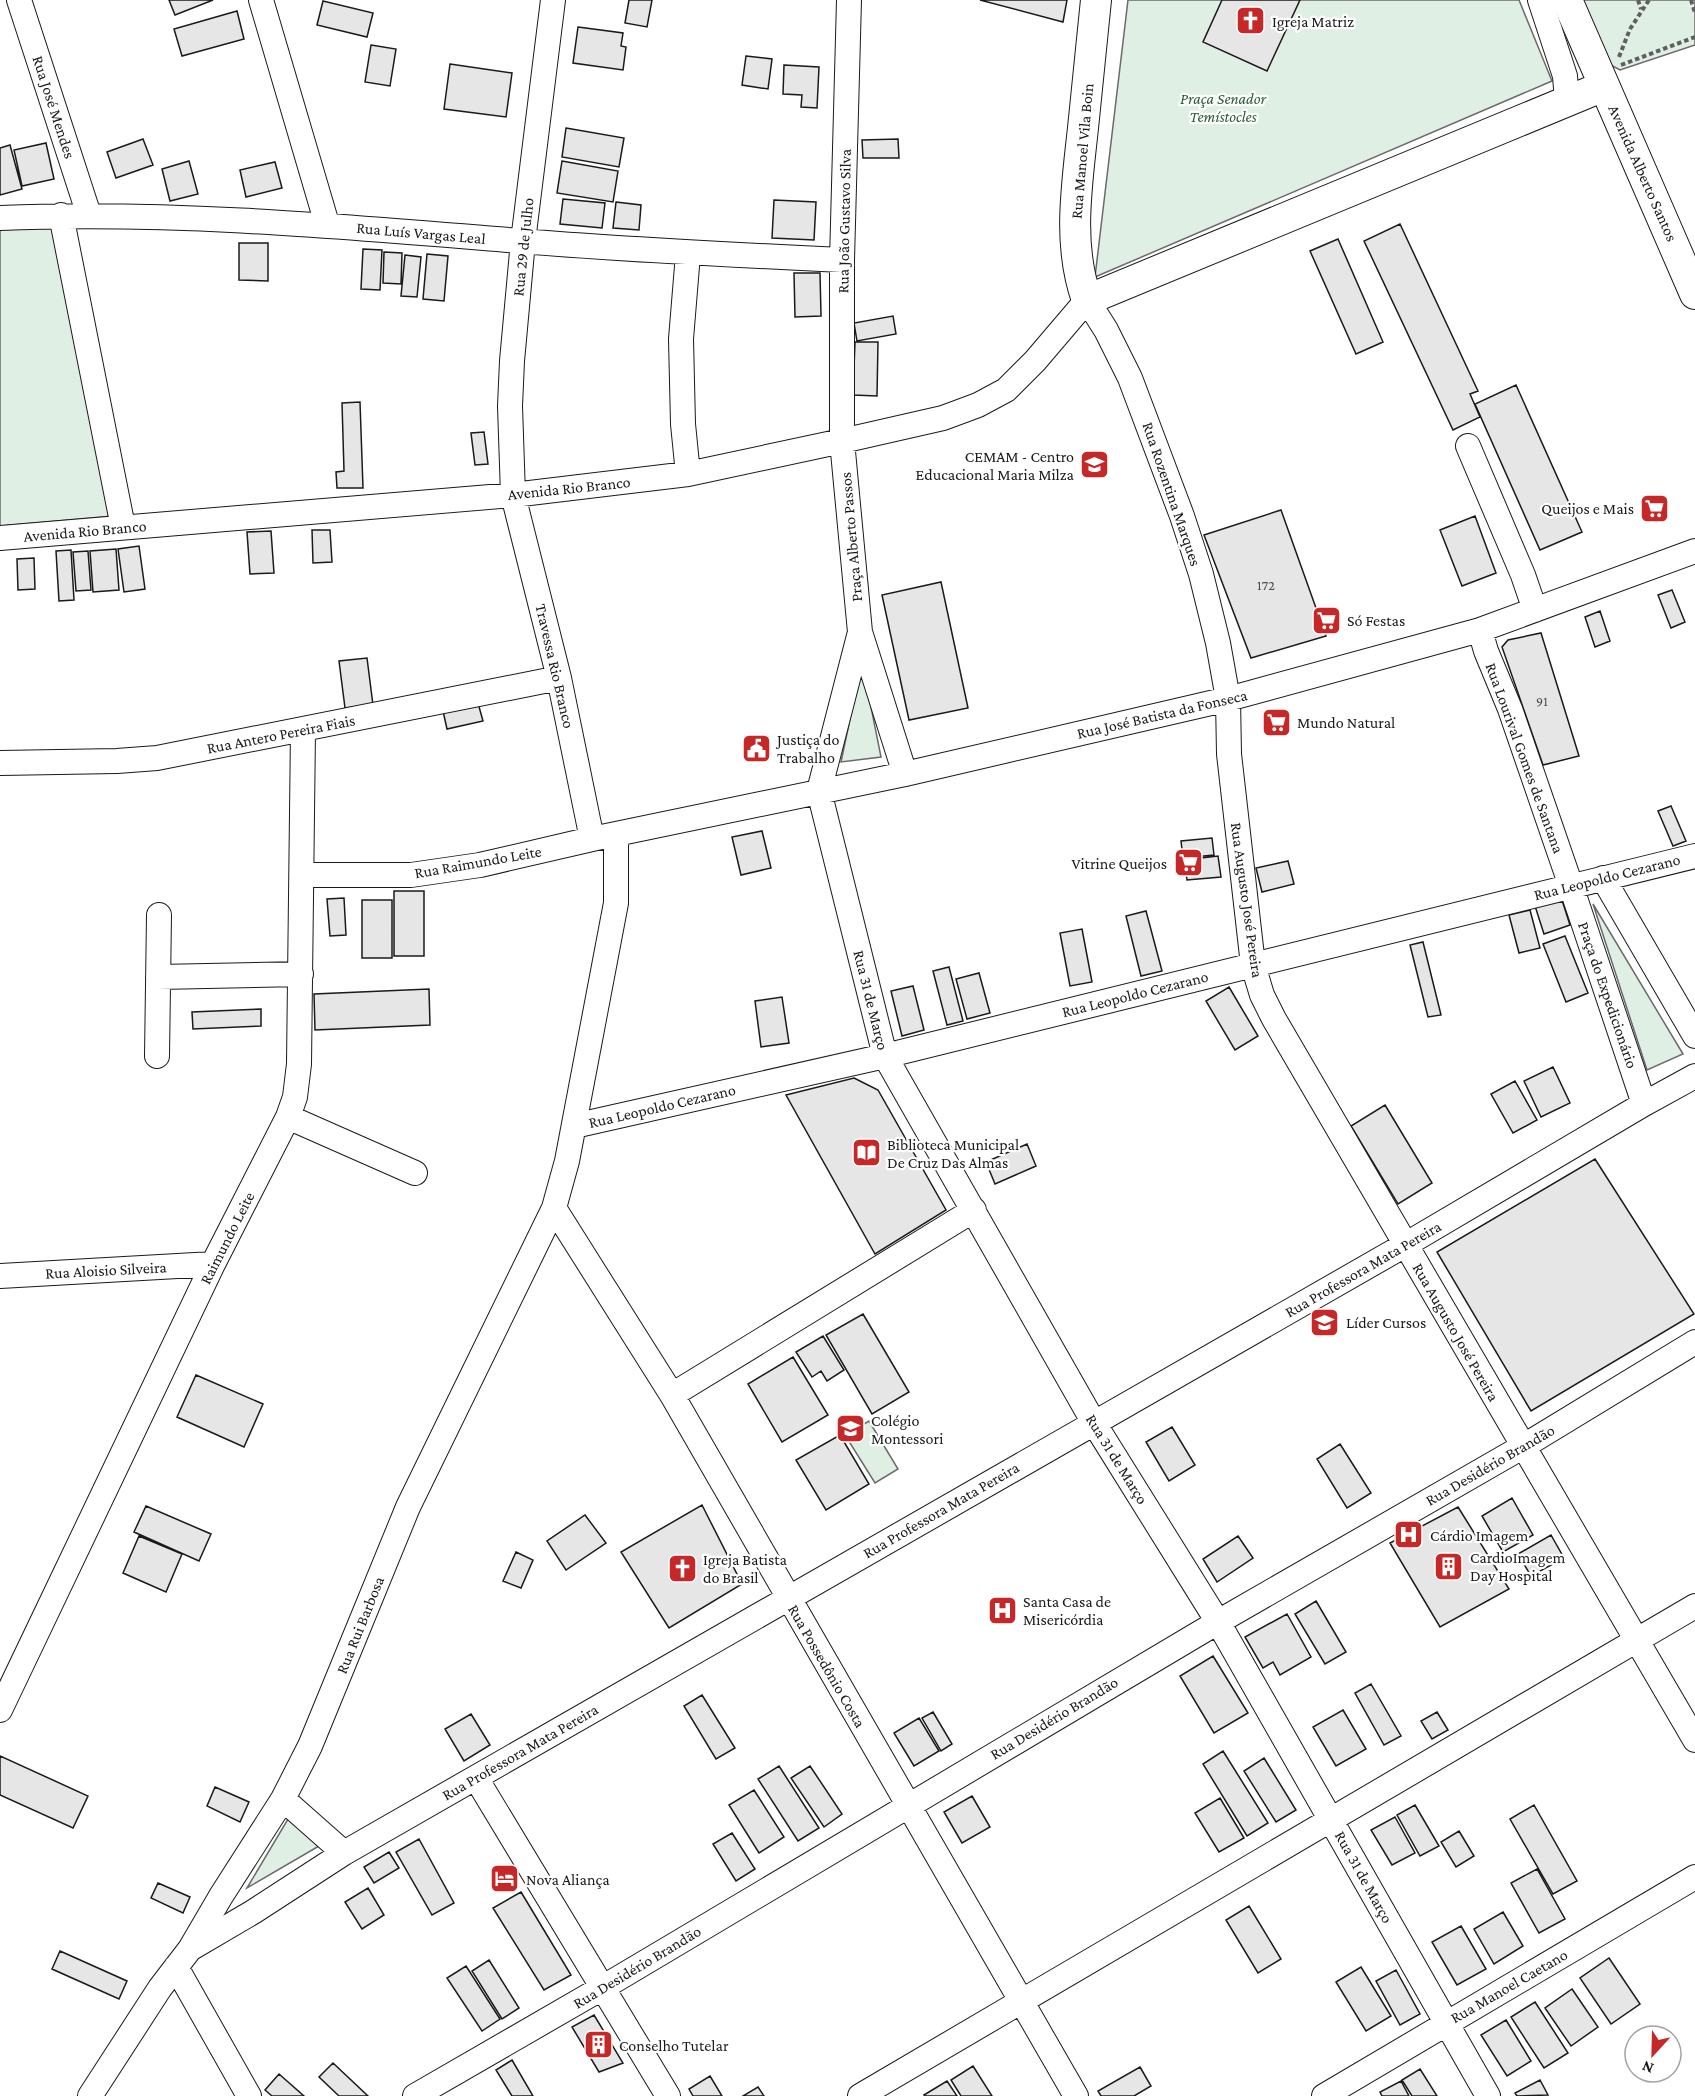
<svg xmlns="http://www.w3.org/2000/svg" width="1695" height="2096" font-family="'Crimson Pro',serif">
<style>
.green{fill:#e0efe3;stroke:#6a6a6a;stroke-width:1.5}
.building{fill:#e6e6e6;stroke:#1a1a1a;stroke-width:1.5}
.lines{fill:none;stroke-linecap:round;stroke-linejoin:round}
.minor-casing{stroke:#1a1a1a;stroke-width:26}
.major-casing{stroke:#1a1a1a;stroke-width:32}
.path{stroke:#5f5f5f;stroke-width:4;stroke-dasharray:4.5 3;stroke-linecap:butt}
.minor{stroke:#fff;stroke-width:24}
.major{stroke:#fff;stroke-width:30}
.labels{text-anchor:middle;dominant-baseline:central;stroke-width:4.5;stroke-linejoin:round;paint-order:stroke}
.number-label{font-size:14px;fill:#4d4d4d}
.poi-label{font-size:16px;fill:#1a1a1a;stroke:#fff;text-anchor:start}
.park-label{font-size:16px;font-style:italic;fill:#2b5a34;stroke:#fff}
.street-label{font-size:16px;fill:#1a1a1a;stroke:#fff}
</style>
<rect width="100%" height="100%" fill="#fff"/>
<path class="green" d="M 1128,0 L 1519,0 L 1552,81 L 1095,277 Z
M 1582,0 L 1695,0 L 1695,45 L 1620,70 L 1607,63 Z
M 59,223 L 113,516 L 0,526 L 0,225 Z
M 862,662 L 881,757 L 841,762 Z
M 1593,904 L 1683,1054 L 1647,1070 Z
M 869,1421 L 898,1469 L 875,1483 L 845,1435 Z
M 291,1814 L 319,1846 L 247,1888 Z"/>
<path class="building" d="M 169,0 L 213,0 L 175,15 Z
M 629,0 L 652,0 L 647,27 L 625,23 Z
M 980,0 L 1067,0 L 1063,22 Z
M 1222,0 L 1300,0 L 1267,71 L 1203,42 Z
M 323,1 L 373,13 L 367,37 L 317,25 Z
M 237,11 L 244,39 L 182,56 L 174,29 Z
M 578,27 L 623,33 L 621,46 L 626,47 L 623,70 L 573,63 Z
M 371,45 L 396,49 L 390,86 L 365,82 Z
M 746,56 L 772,59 L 768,89 L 742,85 Z
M 450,64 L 512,73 L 506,117 L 444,109 Z
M 784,65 L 819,67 L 817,108 L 801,107 L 802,95 L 783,94 Z
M 566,128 L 624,138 L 619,167 L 562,157 Z
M 143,139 L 153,165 L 116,178 L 107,152 Z
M 898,139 L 899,158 L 863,158 L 862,140 Z
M 46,143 L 54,179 L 22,186 L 14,150 Z
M 10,145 L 22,189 L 0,195 L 0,148 Z
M 189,161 L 198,194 L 170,201 L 162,169 Z
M 562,161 L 618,171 L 613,202 L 557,193 Z
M 275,162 L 282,188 L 246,197 L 240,170 Z
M 563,199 L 605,203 L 602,228 L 560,224 Z
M 774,200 L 816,202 L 814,240 L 772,238 Z
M 616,202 L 641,205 L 639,230 L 613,228 Z
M 1400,224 L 1478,391 L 1470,394 L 1480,417 L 1453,430 L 1364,241 Z
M 1338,239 L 1383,342 L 1356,354 L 1310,251 Z
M 239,243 L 268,243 L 268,281 L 239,280 Z
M 363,249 L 382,250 L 380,290 L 361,289 Z
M 384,252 L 402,253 L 401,284 L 383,283 Z
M 427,254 L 448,256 L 444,301 L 423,299 Z
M 405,255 L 421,257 L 417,297 L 401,296 Z
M 794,273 L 820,273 L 821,316 L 795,317 Z
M 893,316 L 896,334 L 857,341 L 854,323 Z
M 855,342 L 878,342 L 877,396 L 853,395 Z
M 1516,385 L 1582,532 L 1540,550 L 1475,404 Z
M 360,402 L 363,488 L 337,488 L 336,472 L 344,471 L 342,403 Z
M 484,432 L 488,464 L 475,465 L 471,433 Z
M 1281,510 L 1326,636 L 1251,658 L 1204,535 Z
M 1475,516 L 1496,573 L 1462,586 L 1440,530 Z
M 312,530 L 330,530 L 332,562 L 313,563 Z
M 271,531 L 274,573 L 250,574 L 247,532 Z
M 139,546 L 145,589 L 124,592 L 118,549 Z
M 116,549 L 119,590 L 93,592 L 90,551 Z
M 71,550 L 74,600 L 59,601 L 56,551 Z
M 88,551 L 91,590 L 76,591 L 73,552 Z
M 34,558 L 35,589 L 18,590 L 17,559 Z
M 941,582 L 968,708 L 909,720 L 882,595 Z
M 1672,590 L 1685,622 L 1671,628 L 1658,595 Z
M 1600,611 L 1610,641 L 1595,647 L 1585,617 Z
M 1541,633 L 1579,756 L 1543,765 L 1502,647 L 1508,640 Z
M 367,658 L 373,705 L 345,708 L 339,661 Z
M 478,703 L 483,721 L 447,729 L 443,711 Z
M 1671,806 L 1686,841 L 1673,846 L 1658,811 Z
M 762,831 L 771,868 L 741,875 L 732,837 Z
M 1212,838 L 1214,855 L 1183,858 L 1181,841 Z
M 1218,856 L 1221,877 L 1187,880 L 1184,860 Z
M 1288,861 L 1294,884 L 1262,892 L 1256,868 Z
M 394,891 L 424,891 L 424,956 L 394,956 Z
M 1561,897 L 1570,925 L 1544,934 L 1535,906 Z
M 344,898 L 346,935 L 330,936 L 327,899 Z
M 362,900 L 392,900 L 392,958 L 362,958 Z
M 1530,910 L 1540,948 L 1519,953 L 1509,915 Z
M 1146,911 L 1162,971 L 1141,976 L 1126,916 Z
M 1082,929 L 1092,982 L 1070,986 L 1060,933 Z
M 1565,936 L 1588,993 L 1566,1002 L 1543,944 Z
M 1423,942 L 1441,1015 L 1428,1017 L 1410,945 Z
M 949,967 L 963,1021 L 947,1025 L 933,971 Z
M 979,973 L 990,1013 L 967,1019 L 956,979 Z
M 913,986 L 924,1030 L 902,1036 L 891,991 Z
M 1229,987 L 1258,1036 L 1235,1050 L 1206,1001 Z
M 429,989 L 430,1025 L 315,1030 L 314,994 Z
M 782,997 L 789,1043 L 761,1047 L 755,1001 Z
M 261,1009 L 261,1026 L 193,1029 L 192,1012 Z
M 1553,1067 L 1570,1103 L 1541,1117 L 1524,1081 Z
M 854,1078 L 878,1090 L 946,1210 L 875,1254 L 786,1095 Z
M 1515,1081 L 1537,1120 L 1513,1133 L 1491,1094 Z
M 1385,1105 L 1432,1183 L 1398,1204 L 1351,1126 Z
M 1027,1144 L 1036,1166 L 995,1184 L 986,1162 Z
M 1595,1159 L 1694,1314 L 1531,1411 L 1437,1252 Z
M 863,1314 L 909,1392 L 872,1414 L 826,1335 Z
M 823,1336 L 844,1370 L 827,1381 L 821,1371 L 812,1377 L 796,1352 Z
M 793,1357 L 828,1415 L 782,1442 L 748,1384 Z
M 196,1375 L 263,1404 L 244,1447 L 177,1417 Z
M 1172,1427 L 1195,1465 L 1169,1481 L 1146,1442 Z
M 840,1435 L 869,1484 L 826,1510 L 796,1460 Z
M 1340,1444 L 1371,1493 L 1347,1508 L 1317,1459 Z
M 1512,1498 L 1533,1535 L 1503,1552 L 1482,1516 Z
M 702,1505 L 742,1584 L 669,1628 L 621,1552 Z
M 146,1506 L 211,1534 L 199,1561 L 134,1532 Z
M 1458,1507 L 1509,1589 L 1440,1627 L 1390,1543 Z
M 585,1515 L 606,1543 L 566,1570 L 547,1541 Z
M 1551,1535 L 1564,1558 L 1531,1576 L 1518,1554 Z
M 139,1536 L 182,1554 L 166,1592 L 123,1573 Z
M 1238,1536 L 1253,1558 L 1217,1582 L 1203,1559 Z
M 516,1552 L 533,1560 L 521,1588 L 503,1581 Z
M 1316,1601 L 1346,1652 L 1325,1664 L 1295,1614 Z
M 1287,1614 L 1311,1657 L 1280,1675 L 1273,1662 L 1263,1668 L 1245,1637 Z
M 1213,1656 L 1248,1713 L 1214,1733 L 1180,1676 Z
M 1371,1684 L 1401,1736 L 1384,1745 L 1355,1693 Z
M 702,1695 L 735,1748 L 716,1759 L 684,1706 Z
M 1343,1710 L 1366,1749 L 1336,1766 L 1313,1727 Z
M 933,1712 L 952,1744 L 941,1751 L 922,1718 Z
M 1437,1712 L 1448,1730 L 1432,1739 L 1421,1721 Z
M 471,1714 L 490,1745 L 464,1761 L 445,1729 Z
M 919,1718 L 939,1751 L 914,1766 L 894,1733 Z
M 1223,1751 L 1268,1823 L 1247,1836 L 1203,1764 Z
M 0,1756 L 88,1796 L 73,1828 L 0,1795 Z
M 1264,1758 L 1296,1810 L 1276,1822 L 1244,1771 Z
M 779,1766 L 819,1828 L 798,1841 L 758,1779 Z
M 810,1766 L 842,1814 L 824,1827 L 791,1778 Z
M 215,1787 L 249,1802 L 240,1822 L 207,1806 Z
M 754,1790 L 784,1837 L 759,1853 L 729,1805 Z
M 972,1796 L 990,1827 L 962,1843 L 944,1812 Z
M 1220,1798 L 1244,1838 L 1219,1852 L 1195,1813 Z
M 1415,1805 L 1439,1846 L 1420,1856 L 1397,1815 Z
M 1534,1805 L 1577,1881 L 1553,1894 L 1510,1819 Z
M 1395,1817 L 1415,1853 L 1392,1865 L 1371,1830 Z
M 1459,1831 L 1474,1856 L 1456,1867 L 1441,1842 Z
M 732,1833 L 755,1869 L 736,1881 L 713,1844 Z
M 419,1839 L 454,1903 L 432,1915 L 396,1852 Z
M 389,1852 L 399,1868 L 374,1883 L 364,1867 Z
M 1537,1869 L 1565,1919 L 1539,1933 L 1511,1883 Z
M 158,1883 L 190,1897 L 183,1913 L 151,1898 Z
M 368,1888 L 384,1915 L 362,1929 L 345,1902 Z
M 521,1892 L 571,1975 L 544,1990 L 493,1908 Z
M 1249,1906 L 1281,1959 L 1258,1973 L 1226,1920 Z
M 1503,1912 L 1523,1946 L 1494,1964 L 1474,1929 Z
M 1461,1926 L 1486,1969 L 1457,1985 L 1432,1942 Z
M 60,1951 L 127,1981 L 119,1999 L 52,1969 Z
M 1609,1958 L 1640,2004 L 1611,2024 L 1580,1978 Z
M 489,1960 L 519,2008 L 502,2019 L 472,1971 Z
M 466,1966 L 500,2019 L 482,2031 L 447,1978 Z
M 1361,1967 L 1391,2016 L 1366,2031 L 1336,1982 Z
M 1396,1970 L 1420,2014 L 1400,2025 L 1376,1981 Z
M 1572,1989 L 1598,2027 L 1571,2046 L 1545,2008 Z
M 1535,2002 L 1568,2053 L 1544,2068 L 1511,2017 Z
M 594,2015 L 623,2063 L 599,2072 L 572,2027 Z
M 1506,2020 L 1531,2061 L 1507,2076 L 1481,2035 Z
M 512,2060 L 533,2096 L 512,2096 L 496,2070 Z
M 333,2063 L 368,2096 L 339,2096 L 319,2077 Z
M 973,2066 L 992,2096 L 961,2096 L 951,2080 Z
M 1140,2067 L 1151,2086 L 1134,2096 L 1101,2096 L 1098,2091 Z
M 1420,2069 L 1437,2096 L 1412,2096 L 1402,2080 Z
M 279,2074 L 304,2096 L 272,2096 L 265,2090 Z
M 710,2076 L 722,2096 L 693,2096 L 689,2089 Z
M 1540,2080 L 1548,2095 L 1517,2096 L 1515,2093 Z
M 947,2081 L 957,2096 L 925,2096 L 924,2095 Z
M 1401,2081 L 1409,2096 L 1382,2096 L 1380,2092 Z
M 758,2087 L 764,2096 L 743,2096 Z"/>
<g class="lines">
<defs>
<path id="minor" d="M 19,0 L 89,215
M 261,0 L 327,224
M 553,0 L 523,241 L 512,361 L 510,406 L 513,495 L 559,678 L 592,839
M 849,0 L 842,260 L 842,441 L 860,632 L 905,774
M 1540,0 L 1565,76 L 1567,101
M 61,215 L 123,527
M 0,218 C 174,211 348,227 521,241 C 628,250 735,255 842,260
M 1468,446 L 1523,575 L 1535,610
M 688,474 L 683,424 L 681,339 L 688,254
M 0,538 L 513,495 L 688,474 L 842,441 L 943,418 L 978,405 L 1006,390 L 1035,361 L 1087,300 L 1106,330 L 1130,378 L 1182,516 L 1201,574 L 1218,643 L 1228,699 L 1229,754 L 1253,965 L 1262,995 L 1274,1019 L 1695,1740
M 1480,630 L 1486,651 L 1510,709 L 1571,886 L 1644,1104
M 860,632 L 819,791 L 885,1056 L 1094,1423 L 1218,1622 L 1488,2096
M 0,763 L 117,761 L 157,758 L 559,678
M 302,875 L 411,875 L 480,865 L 592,839 L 905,774 L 1228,699 L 1480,630 L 1695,551
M 1603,878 L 1695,1036
M 158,977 L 301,974
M 157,1056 L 159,915
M 288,1117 L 415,1173
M 574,1126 L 885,1056 L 1695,856
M 554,1208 L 672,1395 L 1076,2096
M 0,1276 L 213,1264
M 672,1395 L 974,1210
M 0,1710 L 213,1264 L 288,1117 L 295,1097 L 299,1064 L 303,730
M 476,1778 L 668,2096
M 283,1799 L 344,1853
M 190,1949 L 253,1912 L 344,1853 L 1405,1245 L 1644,1104 L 1695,1076
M 176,1967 L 249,2096
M 90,2096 L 160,1988 L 190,1949 L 221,1896 L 283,1799 L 310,1746 L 408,1507 L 554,1208 L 567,1161 L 616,903 L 616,835
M 415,2096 L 602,1988 L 1218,1622 L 1524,1446 L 1695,1342
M 860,2096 L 1695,1606
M 1324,2096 L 1695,1877"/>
<path id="major" d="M 1096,0 C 1092,43 1087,85 1083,128 C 1077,185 1067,244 1087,300 L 1604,86
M 1567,0 L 1695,294"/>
</defs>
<use href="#minor" class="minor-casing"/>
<use href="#major" class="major-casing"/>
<path class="path" d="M 1638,0 L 1641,9
M 1691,0 L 1695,13
M 1619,57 L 1630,29 L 1649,0
M 1621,65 L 1695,37"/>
<use href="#minor" class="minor"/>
<use href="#major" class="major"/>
</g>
<defs>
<symbol id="church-square" viewBox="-11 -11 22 22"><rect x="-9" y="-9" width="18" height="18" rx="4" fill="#c62828" stroke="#fff"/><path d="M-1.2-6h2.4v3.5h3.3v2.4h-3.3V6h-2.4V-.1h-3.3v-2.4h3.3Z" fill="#fff"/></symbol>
<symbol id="school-square" viewBox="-11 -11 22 22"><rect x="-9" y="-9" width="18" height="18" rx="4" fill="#c62828" stroke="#fff"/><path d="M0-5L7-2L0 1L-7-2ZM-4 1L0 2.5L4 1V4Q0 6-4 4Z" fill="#fff"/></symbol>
<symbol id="supermarket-square" viewBox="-11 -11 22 22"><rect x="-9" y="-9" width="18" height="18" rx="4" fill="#c62828" stroke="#fff"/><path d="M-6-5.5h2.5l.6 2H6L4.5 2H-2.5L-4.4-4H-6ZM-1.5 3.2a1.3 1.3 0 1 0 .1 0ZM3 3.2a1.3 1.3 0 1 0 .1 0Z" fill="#fff"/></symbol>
<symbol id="civic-square" viewBox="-11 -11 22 22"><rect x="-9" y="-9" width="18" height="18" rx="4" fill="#c62828" stroke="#fff"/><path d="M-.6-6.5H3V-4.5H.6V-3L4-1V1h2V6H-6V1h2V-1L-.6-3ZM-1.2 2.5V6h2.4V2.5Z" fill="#fff"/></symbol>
<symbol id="library-square" viewBox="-11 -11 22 22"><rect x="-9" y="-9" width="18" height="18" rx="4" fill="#c62828" stroke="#fff"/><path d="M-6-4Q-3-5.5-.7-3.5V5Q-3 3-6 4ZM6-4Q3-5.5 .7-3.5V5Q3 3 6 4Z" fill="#fff"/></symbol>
<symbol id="hospital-square" viewBox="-11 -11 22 22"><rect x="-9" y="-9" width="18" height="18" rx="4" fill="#c62828" stroke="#fff"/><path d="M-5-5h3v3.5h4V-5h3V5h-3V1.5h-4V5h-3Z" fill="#fff"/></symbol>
<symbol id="building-square" viewBox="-11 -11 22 22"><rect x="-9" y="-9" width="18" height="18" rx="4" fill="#c62828" stroke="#fff"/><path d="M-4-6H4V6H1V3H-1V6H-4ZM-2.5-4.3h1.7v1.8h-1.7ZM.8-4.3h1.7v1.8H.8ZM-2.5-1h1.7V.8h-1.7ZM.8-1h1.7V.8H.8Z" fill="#fff"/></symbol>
<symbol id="hotel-square" viewBox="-11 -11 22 22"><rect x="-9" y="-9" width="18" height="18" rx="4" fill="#c62828" stroke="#fff"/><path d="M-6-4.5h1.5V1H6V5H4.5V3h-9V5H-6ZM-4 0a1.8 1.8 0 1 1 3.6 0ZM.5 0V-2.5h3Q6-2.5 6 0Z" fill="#fff"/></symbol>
</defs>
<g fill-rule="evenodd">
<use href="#church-square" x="1234" y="4" width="33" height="33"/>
<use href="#school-square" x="1078" y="448" width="33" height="33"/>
<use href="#supermarket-square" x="1638" y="492" width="33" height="33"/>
<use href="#supermarket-square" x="1310" y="604" width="33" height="33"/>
<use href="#supermarket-square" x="1260" y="706" width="33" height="33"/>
<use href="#civic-square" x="740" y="732" width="33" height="33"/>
<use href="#supermarket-square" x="1172" y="846" width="33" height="33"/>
<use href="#library-square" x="850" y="1136" width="33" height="33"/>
<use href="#school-square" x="1308" y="1306" width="33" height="33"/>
<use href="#school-square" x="834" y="1412" width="33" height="33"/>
<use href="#hospital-square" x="1392" y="1518" width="33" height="33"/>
<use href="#building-square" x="1432" y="1550" width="33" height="33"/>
<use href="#church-square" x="666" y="1552" width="33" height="33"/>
<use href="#hospital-square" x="986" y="1594" width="33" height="33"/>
<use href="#hotel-square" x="488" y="1862" width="33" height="33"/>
<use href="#building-square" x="582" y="2028" width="33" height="33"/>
</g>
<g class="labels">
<g class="number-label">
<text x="1266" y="585">172</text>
<text x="1542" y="701">91</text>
</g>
<g class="poi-label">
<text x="1272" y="21">Igreja Matriz</text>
<text x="1074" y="456" text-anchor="end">CEMAM - Centro<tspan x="1074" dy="18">Educacional Maria Milza</tspan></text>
<text x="1634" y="508" text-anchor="end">Queijos e Mais</text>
<text x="1347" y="620">Só Festas</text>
<text x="1297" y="722">Mundo Natural</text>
<text x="777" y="739">Justiça do<tspan x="777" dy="18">Trabalho</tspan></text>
<text x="1167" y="863" text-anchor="end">Vitrine Queijos</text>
<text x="887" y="1144">Biblioteca Municipal<tspan x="887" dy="18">De Cruz Das Almas</tspan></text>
<text x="1346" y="1322">Líder Cursos</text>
<text x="871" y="1420">Colégio<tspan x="871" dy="18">Montessori</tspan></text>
<text x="1430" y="1535">Cárdio Imagem</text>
<text x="1470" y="1557">CardioImagem<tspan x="1470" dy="18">Day Hospital</tspan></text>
<text x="703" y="1559">Igreja Batista<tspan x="703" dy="18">do Brasil</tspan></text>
<text x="1023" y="1601">Santa Casa de<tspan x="1023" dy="18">Misericórdia</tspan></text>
<text x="526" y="1879">Nova Aliança</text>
<text x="619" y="2045">Conselho Tutelar</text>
</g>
<g class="park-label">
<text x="1223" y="98">Praça Senador<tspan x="1223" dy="18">Temístocles</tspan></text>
</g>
<g class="street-label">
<text transform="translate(54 107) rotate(72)">Rua José Mendes</text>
<text transform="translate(1082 151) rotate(-85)">Rua Manoel Vila Boin</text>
<text transform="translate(1643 173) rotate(66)">Avenida Alberto Santos</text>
<text transform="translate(844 221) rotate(-89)">Rua João Gustavo Silva</text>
<text transform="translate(421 233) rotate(5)">Rua Luís Vargas Leal</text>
<text transform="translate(523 247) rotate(-84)">Rua 29 de Julho</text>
<text transform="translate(569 488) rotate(-6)">Avenida Rio Branco</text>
<text transform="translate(1172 494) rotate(71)">Rua Rozentina Marques</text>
<text transform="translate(85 531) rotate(-5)">Avenida Rio Branco</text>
<text transform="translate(851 537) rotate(-95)">Praça Alberto Passos</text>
<text transform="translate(555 666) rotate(77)">Travessa Rio Branco</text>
<text transform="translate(1162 714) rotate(-13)">Rua José Batista da Fonseca</text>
<text transform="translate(281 734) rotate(-11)">Rua Antero Pereira Fiais</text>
<text transform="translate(1525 758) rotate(70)">Rua Lourival Gomes de Santana</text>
<text transform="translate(478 862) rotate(-10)">Rua Raimundo Leite</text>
<text transform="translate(1607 877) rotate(-14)">Rua Leopoldo Cezarano</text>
<text transform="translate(1247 900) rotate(82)">Rua Augusto José Pereira</text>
<text transform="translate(1135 994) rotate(-14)">Rua Leopoldo Cezarano</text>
<text transform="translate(1608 995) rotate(71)">Praça do Expedicionário</text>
<text transform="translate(871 1000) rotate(76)">Rua 31 de Março</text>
<text transform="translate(662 1106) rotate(-13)">Rua Leopoldo Cezarano</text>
<text transform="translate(227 1238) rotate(-63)">Raimundo Leite</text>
<text transform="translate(1363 1269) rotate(-30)">Rua Professora Mata Pereira</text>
<text transform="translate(106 1270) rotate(-3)">Rua Aloisio Silveira</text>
<text transform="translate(1456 1332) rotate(60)">Rua Augusto José Pereira</text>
<text transform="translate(1117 1459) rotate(58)">Rua 31 de Março</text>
<text transform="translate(1490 1465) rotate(-30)">Rua Desidério Brandão</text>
<text transform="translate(941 1510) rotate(-30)">Rua Professora Mata Pereira</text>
<text transform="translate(360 1625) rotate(-68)">Rua Rui Barbosa</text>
<text transform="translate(827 1666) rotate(60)">Rua Possedônio Costa</text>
<text transform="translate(1054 1718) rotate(-31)">Rua Desidério Brandão</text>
<text transform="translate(520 1752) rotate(-30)">Rua Professora Mata Pereira</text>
<text transform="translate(1364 1877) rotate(61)">Rua 31 de Março</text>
<text transform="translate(637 1967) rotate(-31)">Rua Desidério Brandão</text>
<text transform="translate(1509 1986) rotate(-30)">Rua Manoel Caetano</text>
</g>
</g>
<g transform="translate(1653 2054) rotate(202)"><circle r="28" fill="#ffffff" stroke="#a3a3a3" stroke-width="1.5"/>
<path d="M0-4.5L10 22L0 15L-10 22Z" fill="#c62828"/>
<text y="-9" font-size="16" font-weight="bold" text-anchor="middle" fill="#1a1a1a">N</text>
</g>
</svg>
